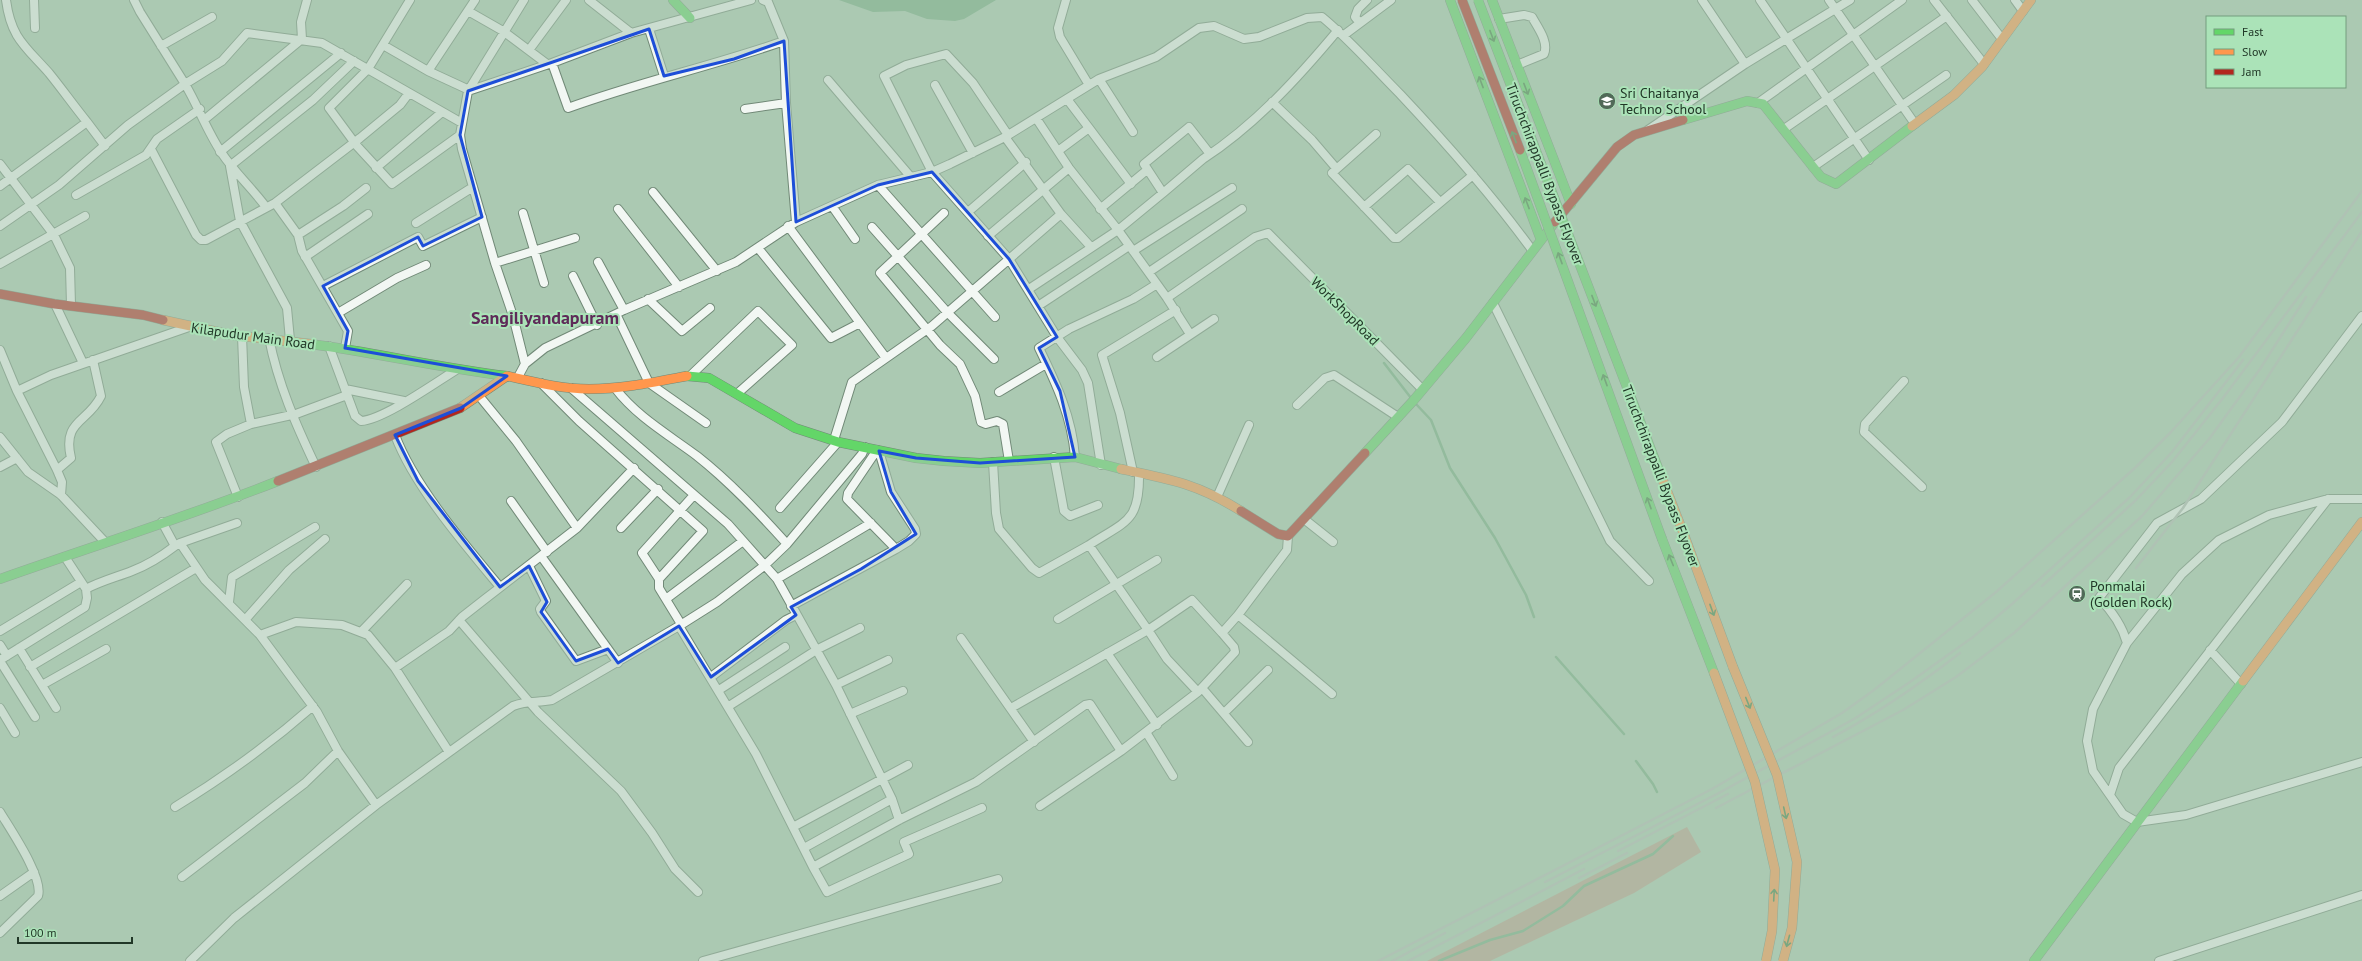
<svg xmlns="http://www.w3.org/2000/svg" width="2362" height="961" font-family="'PT Sans',sans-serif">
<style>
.green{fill:#bba08e}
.water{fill:#75ab83}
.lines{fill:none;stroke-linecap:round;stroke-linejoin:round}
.stream{stroke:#75ab83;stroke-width:2.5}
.street-casing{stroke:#718977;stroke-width:10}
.fast-casing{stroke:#718977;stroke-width:10}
.slow-casing{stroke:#718977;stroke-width:10}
.jam-casing{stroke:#718977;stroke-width:10}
.street{stroke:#f2f7f3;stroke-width:8}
.fast{stroke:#63d668;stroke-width:9}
.slow{stroke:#ff974d;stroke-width:9}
.jam{stroke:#b3261e;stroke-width:9}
.rail{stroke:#b3bbb5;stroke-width:2.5}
.fast-bridge-casing{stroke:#718977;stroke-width:10;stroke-linecap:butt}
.slow-bridge-casing{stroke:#718977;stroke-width:10;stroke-linecap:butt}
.jam-bridge-casing{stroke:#718977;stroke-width:10;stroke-linecap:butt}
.fast-bridge{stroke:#63d668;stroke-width:9}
.slow-bridge{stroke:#ff974d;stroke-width:9}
.jam-bridge{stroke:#b3261e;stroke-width:9}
.oneway{stroke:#3f7f44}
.marked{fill:none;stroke:#1d4ed8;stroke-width:3;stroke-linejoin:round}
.labels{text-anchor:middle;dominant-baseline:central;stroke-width:4;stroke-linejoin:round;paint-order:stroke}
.poi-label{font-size:14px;fill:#213727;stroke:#abe3b8;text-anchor:start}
.street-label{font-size:14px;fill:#213727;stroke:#abe3b8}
.district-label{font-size:18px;font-weight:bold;fill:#5e2a58;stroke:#abe3b8}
</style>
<rect width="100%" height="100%" fill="#abc9b2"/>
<path class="green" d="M 1687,827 L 1701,852 L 1634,893 L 1490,961 L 1427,961 Z"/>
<path class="water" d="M 839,0 L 996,0 L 964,19 L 955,21 L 927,19 L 905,11 L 873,12 Z"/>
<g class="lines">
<path class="stream" d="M 1384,363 L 1411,398
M 1416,404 L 1431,420 L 1450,468 L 1495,538 L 1526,595 L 1534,617
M 1556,657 L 1624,734
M 1636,761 L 1653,784 L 1657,792
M 1439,961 L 1490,940 L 1523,931 L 1563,906 L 1584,886 L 1653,854 L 1673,836"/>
<defs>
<path id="street" d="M 6,0 C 11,38 25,46 49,73 C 62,89 74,106 87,122
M 34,0 L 35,28
M 134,0 L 140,12 L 185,84 L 222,61 L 247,33 L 322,43 L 462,123
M 410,0 L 368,69 L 329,108 L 357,146 L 392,184 L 460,135
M 589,0 L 631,33
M 763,0 L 768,2 L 784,41 L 786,103 L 796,222
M 1066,0 L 1058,28 L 1060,37 L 1089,85
M 1702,0 L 1745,64
M 1760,0 L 1869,160
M 1829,0 L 1915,124
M 1934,0 L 1984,64
M 1972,0 L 2002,39
M 2015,0 L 2023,11
M 468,11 L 503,31 L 547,64
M 1499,19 L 1524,15 L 1532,17 C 1538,28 1549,42 1544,54 L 1517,65
M 1360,23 L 1355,17 L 1358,9 L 1367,0
M 649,29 L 664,76
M 1344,35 L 1391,0
M 383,45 L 428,71 L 475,0
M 161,46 L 212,17
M 529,50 L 566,0
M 552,63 L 568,108 C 639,82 713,66 784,41
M 428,71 L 467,89
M 1099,79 L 1133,132
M 828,80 L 910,176
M 935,85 L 973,153
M 468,91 L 524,0
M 1272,102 L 1312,140 L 1336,168
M 1758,103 L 1902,0
M 745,109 L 786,103
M 1036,118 L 1069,168 L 1118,230 L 1167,298
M 204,120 L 302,39 L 301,22 L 307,0
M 1089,128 L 1131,184
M 1784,129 L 1947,16
M 1648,130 L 1745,64 L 1850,0
M 1376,134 L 1332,173 L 1394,238 L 1398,238 L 1473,175
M 1008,135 L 973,83 L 946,54 L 906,65 L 884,76 L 932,172 L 1009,259 L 1057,337 L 1082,370 L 1088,383 L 1101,465
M 151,149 L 196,235 L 201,240 L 206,240 L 275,203 L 360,138 L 400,105 L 409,93
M 1058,151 L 1089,128 L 1067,99
M 220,152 L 341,53
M 1210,154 L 1189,127 L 1144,164 L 1163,193 L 1203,159 C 1255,125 1298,78 1338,30
M 0,164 L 54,235 L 70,268 L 71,305
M 1813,167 L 1946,75
M 376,168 L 441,113
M 878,185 L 995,317
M 0,186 L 87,122 L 105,146
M 653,192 L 717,271
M 76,195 L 146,155 L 157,139 L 200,109
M 275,203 L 298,235 L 302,251 L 348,331 L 345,348
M 832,206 L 855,239
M 1364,207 L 1408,169 L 1440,202
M 618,209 L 679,287
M 1100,209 L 1147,170
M 968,212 L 1026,162
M 523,213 L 544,283
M 944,213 L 880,273 L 940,345 L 960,364 L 975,396 L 981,422 L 986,424 L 997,421 L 1003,424 L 1009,461
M 1061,214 L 1091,247
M 416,223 L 473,187
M 0,226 L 59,185 L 128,125 L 185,84 C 198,106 207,131 221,152 C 234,172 252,188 266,207
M 788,226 L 886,358
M 872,227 L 947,312 L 994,359
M 298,235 L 343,206 L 366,188
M 988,236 L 1069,168
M 758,248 L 831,338 L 860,323
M 1133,251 L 1232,188
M 305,257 L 368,214
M 598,262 L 624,310
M 495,263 L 575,238
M 0,264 L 85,216
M 1149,272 L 1242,209
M 573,276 L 597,325
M 323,286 L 418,237 L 423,246 L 482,217
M 1029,289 L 1118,230 L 1163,193
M 648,299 L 682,331 L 710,308
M 1493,303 L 1610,541 L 1649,581
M 55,304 L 83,363
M 1038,306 L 1129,246
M 338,313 L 397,278 L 426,265
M 616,314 L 649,383 L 706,423
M 2362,316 L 2282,422 L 2201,499 L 2157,523 L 2099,598 C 2112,611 2122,625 2127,643 L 2093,709 L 2087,741 L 2093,771 L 2123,814 L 2137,822 L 2186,815 L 2362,762
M 1190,334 L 1167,298 L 1255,237 L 1268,233 L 1422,389
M 269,338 C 278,384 296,425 316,467
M 290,340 L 287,308 L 240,221 L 230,166 L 313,100 L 354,61
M 329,346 L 355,416 L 361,421 C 383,420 435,383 456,370
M 0,350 L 17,391
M 1157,357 L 1214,319
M 525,364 L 545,348 L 624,310 L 736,262 L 796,222 L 878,185 L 932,172 L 950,164 L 1005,137 L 1099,79 L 1156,57 L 1199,28 L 1214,26 L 1244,39 L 1259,37 L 1307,18 L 1322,17 C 1350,40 1374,68 1400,94 C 1447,144 1492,195 1532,250
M 691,375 L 758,311 L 792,345 L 738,393
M 518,377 L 525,364 L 513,316 L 495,263 L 462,149 L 460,135 L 468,91 L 552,63 L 631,33 L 751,0
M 1904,381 L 1865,424 L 1864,432 L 1922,487
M 541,383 L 579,421 L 703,531 L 659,579
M 571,388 L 728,524 L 777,579 L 836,685 L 892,799 L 899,820
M 615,388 C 637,417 669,435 697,456 C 730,482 759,513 787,544
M 345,389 L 404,401
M 999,392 L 1046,364
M 480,397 L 516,441 L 577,528
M 1297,405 L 1325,378 L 1334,375 L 1398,417
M 251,424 L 296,414 L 347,395
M 395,435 C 414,486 465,545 500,587
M 0,437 L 28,472 L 61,495 L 105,542
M 834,440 L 852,382 L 932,326 L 1061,214 L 1005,137
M 879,451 L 891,492 L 915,529 L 916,534 L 909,541 L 896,549
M 1054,457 L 1064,511 L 1070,516 L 1098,505
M 1075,457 C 1072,417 1056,383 1039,348 L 1069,329 L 1133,299 L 1157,284
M 993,462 L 996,513 L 999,529 L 1032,568 L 1039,573 L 1089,545
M 0,467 L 17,458
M 57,470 L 71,458 C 62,420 88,423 101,396 L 93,360
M 1133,472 L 1120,413 L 1102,355 L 1176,310
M 1139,473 C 1140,522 1126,521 1089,545 L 1148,630 L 1192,600 L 1222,633 L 1238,615 L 1287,550 L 1288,536
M 61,495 L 62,482 L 57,470 L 17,391 L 51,375 L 189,327
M 238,497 L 216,442 L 227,434 L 251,424 L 244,387 L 242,336
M 1217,497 L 1249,425
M 511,501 L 547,552
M 780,508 L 838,442
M 1304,519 L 1333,542
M 162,522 L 175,546 L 180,543 L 205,580 L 260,635 L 296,622 L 342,625 L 368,635 L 395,668 L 449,631 L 462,617 L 485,599 L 577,528 L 634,468
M 621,528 L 658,489
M 180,543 L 237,523
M 541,556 L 618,663
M 65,557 L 86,589 C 101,581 117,577 132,571 C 148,565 162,556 175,546
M 529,566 L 546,601 L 540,609 L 541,612 L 576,661 L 608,649
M 777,579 L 871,523
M 666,599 L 743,541
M 229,602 L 232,577 L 315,527
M 791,606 L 896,549 L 847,499 L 848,493 L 877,450
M 1238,615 L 1332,694
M 1058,619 L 1157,560
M 245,620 L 289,570 L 325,539
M 459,620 L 538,712 L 621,791 L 652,833 L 675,869 L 698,892
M 681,624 L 659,588 L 659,579 L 642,553 L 693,496
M 679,626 L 717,602 L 764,566 L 787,544 L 862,454 L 865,447
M 0,631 L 81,582
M 361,632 L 407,584
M 260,635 L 317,712 L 338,751 L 376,805
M 961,638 L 1034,742
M 2127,643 L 2182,574 L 2219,540 L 2269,515 L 2328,499 L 2362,499
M 0,645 L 7,656
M 19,648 L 56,708
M 2210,650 L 2241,684
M 1107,653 L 1157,725
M 0,660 L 85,607 L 87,598 L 86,589
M 0,661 L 35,717
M 30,667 L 196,568
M 395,668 L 449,752
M 711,677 L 786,620 L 796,615
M 42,685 L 106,649
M 836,685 L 888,660
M 1202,688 L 1248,742
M 719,690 L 785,647
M 729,706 L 818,649 L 860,628
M 0,708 L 15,733
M 1011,708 L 1148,630 L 1167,659 L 1198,692 L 1235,652 L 1234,647 L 1222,633
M 1224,713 L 1268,670
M 850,714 L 903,691
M 1146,732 L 1173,776
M 2110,795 L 2119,768 L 2328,499
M 1040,806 L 1121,751
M 175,807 C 221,779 272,742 313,706
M 0,812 C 10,829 44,878 38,896 L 0,933
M 793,827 L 908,765
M 804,848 L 892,799
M 813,867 L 827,892 L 909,854 L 904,842 L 982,808
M 182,877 L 305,783 L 338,751
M 0,896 L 34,872
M 190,961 L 234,918 L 376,805 L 513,706 C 528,700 536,703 552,700 L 679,626 L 756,754 L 813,867 L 899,820 L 976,782 L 1085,705 L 1090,704 L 1121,751 L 1198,692
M 703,961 L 998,879
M 2159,961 L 2362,895"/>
<path id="fast" d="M 673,0 L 690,18
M 1450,0 L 1541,240
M 1492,0 L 1571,204
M 1683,120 L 1747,101 L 1763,104 L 1821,177 L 1836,184 L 1912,126
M 311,344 C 377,353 441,368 507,376
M 687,376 L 709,378 L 795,428 L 838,442 L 916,458 L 944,461 L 980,463 L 1075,457 L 1121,469
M 1365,453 L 1413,401 L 1466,338 L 1555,222
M 1662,539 L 1714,673
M 0,579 C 93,546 187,517 278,481
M 2034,961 L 2243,681"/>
<path id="slow" d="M 1912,126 L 1954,95 L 1982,67 L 2031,0
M 163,320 L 232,335 L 311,344
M 460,408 L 507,376 C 534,382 561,389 589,389 C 622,389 655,382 687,376
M 1121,469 C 1170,479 1198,484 1241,511
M 1683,532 L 1733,667
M 2243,681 L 2362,522"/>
<path id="jam" d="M 1555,222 L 1617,147 L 1634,135 L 1683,120
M 0,294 L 55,304 L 143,315 L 163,320
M 278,481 L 460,408
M 1241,511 L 1278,534 L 1288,536 L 1365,453"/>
</defs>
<use href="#street" class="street-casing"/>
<use href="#fast" class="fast-casing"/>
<use href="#slow" class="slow-casing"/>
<use href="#jam" class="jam-casing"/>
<use href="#street" class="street"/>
<use href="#fast" class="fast"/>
<use href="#slow" class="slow"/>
<use href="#jam" class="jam"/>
<path class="rail" d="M 2136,568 L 2183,508 L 2362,231
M 2042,586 L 2135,501 L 2172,462 L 2223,398 L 2362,212
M 1833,737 C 1878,713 1920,684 1960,653
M 1716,808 L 1903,710 L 1956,677 L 2014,633 L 2142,516 L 2209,439 L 2260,369 L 2306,297
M 1618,851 L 1728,794
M 1579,878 L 1627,853
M 1545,882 L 1717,794 L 1854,719 L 1910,682 L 1973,637 L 2012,604 L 2130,497 L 2172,452 L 2243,360
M 1378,961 L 1712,789 L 1842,713 L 1874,690 L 1996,592 L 2136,467 L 2171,432 L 2239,357 L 2362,191
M 1392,961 L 1445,933
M 1408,961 L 1584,869"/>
<defs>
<path id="fast-bridge" d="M 1478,0 L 1660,473
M 1520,150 L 1662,539"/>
<path id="slow-bridge" d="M 1660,473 L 1683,532
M 1733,667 L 1777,775 L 1797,862 L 1792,928 L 1783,961
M 1714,673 L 1755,782 L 1775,870 L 1772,931 L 1766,961"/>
<path id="jam-bridge" d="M 1462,0 L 1520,150"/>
</defs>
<use href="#fast-bridge" class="fast-bridge-casing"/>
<use href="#slow-bridge" class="slow-bridge-casing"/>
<use href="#jam-bridge" class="jam-bridge-casing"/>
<use href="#fast-bridge" class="fast-bridge"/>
<use href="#slow-bridge" class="slow-bridge"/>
<use href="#jam-bridge" class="jam-bridge"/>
</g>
<defs><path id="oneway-shaft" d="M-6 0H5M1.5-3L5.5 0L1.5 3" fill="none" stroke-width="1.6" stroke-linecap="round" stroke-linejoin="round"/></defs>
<g class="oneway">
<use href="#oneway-shaft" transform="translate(1492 36) rotate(69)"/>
<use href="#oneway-shaft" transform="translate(1481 82) rotate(-111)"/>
<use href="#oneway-shaft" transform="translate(1526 89) rotate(69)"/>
<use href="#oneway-shaft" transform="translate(1514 137) rotate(-111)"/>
<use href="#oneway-shaft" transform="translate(1527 203) rotate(-111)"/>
<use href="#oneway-shaft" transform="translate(1560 258) rotate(-110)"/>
<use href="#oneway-shaft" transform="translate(1594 301) rotate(69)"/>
<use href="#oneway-shaft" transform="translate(1605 380) rotate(-110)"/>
<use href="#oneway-shaft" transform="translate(1649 503) rotate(-110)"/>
<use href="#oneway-shaft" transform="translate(1671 560) rotate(-112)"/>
<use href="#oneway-shaft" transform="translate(1712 610) rotate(70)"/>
<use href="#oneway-shaft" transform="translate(1748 703) rotate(68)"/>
<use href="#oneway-shaft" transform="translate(1785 813) rotate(77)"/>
<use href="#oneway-shaft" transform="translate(1774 895) rotate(-87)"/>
<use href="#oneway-shaft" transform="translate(1788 941) rotate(105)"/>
</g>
<path d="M0 0H2362V961H0ZM 649,29 L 664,76 L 734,59 L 784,41 L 796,222 L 878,185 L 932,172 L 1009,259 L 1057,337 L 1039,348 L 1060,391 L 1075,457 L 980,463 L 916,458 L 879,451 L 891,492 L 916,534 L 861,569 L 791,607 L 796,615 L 711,677 L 679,626 L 618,663 L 608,649 L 576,661 L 541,612 L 547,602 L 529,566 L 500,587 L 418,481 L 395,435 L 461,408 L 507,376 L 345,348 L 348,331 L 323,286 L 418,237 L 423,246 L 482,217 L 460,135 L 468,91 Z" fill="#abc9b2" fill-opacity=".55" fill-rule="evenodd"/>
<path class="marked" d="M 649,29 L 664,76 L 734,59 L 784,41 L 796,222 L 878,185 L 932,172 L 1009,259 L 1057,337 L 1039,348 L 1060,391 L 1075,457 L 980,463 L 916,458 L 879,451 L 891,492 L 916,534 L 861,569 L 791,607 L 796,615 L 711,677 L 679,626 L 618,663 L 608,649 L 576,661 L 541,612 L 547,602 L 529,566 L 500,587 L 418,481 L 395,435 L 461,408 L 507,376 L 345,348 L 348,331 L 323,286 L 418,237 L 423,246 L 482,217 L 460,135 L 468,91 Z"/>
<defs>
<symbol id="school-disc" viewBox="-11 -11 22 22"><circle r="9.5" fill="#516a58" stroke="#abe3b8"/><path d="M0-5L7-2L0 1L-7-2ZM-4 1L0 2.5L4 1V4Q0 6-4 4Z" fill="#fff"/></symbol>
<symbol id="station-disc" viewBox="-11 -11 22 22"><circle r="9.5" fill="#516a58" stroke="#abe3b8"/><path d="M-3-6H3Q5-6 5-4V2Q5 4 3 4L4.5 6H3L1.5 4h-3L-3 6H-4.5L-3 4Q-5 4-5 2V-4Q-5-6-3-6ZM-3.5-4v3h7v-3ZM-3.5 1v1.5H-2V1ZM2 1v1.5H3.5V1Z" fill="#fff"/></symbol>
</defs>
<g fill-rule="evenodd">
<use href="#school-disc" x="1597" y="91" width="20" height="20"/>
<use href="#station-disc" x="2067" y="584" width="20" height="20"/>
</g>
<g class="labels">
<g class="poi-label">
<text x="1620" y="93">Sri Chaitanya<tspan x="1620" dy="16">Techno School</tspan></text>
<text x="2090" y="586">Ponmalai<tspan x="2090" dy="16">(Golden Rock)</tspan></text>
</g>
<g class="street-label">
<text transform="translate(1545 174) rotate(69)">Tiruchchirappalli Bypass Flyover</text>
<text transform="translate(1345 311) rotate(45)">WorkShopRoad</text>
<text transform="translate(253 336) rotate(8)">Kilapudur Main Road</text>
<text transform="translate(1661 476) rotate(69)">Tiruchchirappalli Bypass Flyover</text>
</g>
<g class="district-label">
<text x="545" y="317">Sangiliyandapuram</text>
</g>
</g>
<rect x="2206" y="16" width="140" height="72" fill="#abe3b8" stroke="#749e7e"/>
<rect x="2214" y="29" width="20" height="6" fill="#63d668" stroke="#749e7e"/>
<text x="2242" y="36" font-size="12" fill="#213727">Fast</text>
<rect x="2214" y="49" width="20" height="6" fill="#ff974d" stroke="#749e7e"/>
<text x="2242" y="56" font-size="12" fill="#213727">Slow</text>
<rect x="2214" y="69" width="20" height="6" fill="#b3261e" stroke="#749e7e"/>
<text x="2242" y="76" font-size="12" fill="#213727">Jam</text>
<path d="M18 937v6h114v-6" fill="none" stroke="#213727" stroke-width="2"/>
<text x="24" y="937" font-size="12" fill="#213727" stroke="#abe3b8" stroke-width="3" paint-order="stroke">100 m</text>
</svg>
